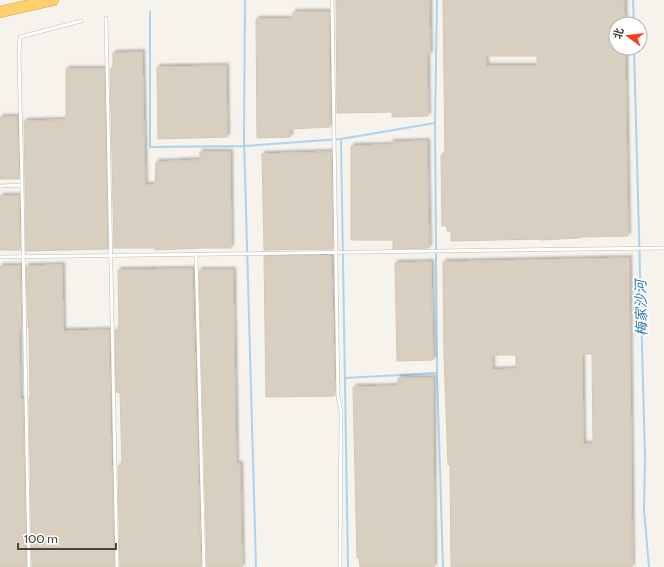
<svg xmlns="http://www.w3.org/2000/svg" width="664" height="567" font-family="Cabin,'Noto Sans SC',sans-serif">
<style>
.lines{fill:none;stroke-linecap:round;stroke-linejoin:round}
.stream{stroke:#a9d4f2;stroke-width:2}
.building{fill:#d8cfc1;stroke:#d3c7b4;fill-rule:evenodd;filter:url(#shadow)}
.service-casing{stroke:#c2bbae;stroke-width:4}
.motorway-casing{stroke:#e0a43c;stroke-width:12}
.service{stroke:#fff;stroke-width:3}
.motorway{stroke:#ffcf6e;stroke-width:11}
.labels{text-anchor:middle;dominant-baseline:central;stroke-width:3.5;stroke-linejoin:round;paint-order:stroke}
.water-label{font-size:14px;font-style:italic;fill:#2e7ab2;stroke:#fff}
</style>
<defs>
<filter id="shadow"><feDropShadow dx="2.5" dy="-2.5" stdDeviation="1" flood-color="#0004"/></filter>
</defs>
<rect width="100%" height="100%" fill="#f6f3ec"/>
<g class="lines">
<path class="stream" d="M 245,0 L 244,139 L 256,567
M 633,0 L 634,24
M 150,12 L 150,147 L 244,146 L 341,139 L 435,123 L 437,0
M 634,48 L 645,457 L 644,510 L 649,567
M 341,139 L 348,567
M 437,373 L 443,567
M 345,378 L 437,373 L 435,123"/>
</g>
<path class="building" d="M 336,0 L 429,0 L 430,54 L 427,54 L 428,116 L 392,117 L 392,112 L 337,113 Z
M 443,0 L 624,0 L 625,24 L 616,24 L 616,48 L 625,48 L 628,236 L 580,237 L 580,238 L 540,240 L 540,239 L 451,241 L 451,231 L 447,231 L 447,226 L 442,226 L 441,155 L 445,155 ZM 486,56 L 537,56 L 537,66 L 486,66 Z
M 293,12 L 329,12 L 330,127 L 290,129 L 290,137 L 257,138 L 256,19 L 293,19 Z
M 142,52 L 145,185 L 155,185 L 156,162 L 200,160 L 200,152 L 230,152 L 231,248 L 202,248 L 155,250 L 155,248 L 114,248 L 110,69 L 113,69 L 113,53 Z
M 226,66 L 227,137 L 158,139 L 157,67 Z
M 66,69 L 104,69 L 108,249 L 26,251 L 24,121 L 66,120 Z
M 0,117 L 17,117 L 19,179 L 0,179 Z
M 427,141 L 429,248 L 393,249 L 393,240 L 351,240 L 351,146 L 391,145 L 391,142 Z
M 331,152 L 333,249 L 264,250 L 262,154 Z
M 0,196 L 19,196 L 20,250 L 0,250 Z
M 264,256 L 331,256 L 335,396 L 266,397 Z
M 629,258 L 632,567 L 451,567 L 450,464 L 448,465 L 444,356 L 443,262 ZM 582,354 L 592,354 L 593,444 L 583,444 ZM 492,355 L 516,355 L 516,369 L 492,370 Z
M 431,262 L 433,360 L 397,361 L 395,263 Z
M 62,265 L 63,331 L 109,330 L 111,466 L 112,466 L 114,567 L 32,567 L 29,399 L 30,399 L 29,328 L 28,327 L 26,266 Z
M 0,266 L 20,266 L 22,328 L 19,328 L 20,399 L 23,399 L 26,567 L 0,567 Z
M 192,269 L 201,567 L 120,567 L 118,466 L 122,465 L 120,393 L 116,392 L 115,330 L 119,329 L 118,270 Z
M 199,270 L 233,270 L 236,464 L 240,464 L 242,567 L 207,567 Z
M 398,378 L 433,378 L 434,567 L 360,567 L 359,558 L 357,558 L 353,387 L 398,386 Z"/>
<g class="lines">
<defs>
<path id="service" d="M 332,0 L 338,396 L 341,412 L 340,567
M 106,18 L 117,567
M 22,185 L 19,55 L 20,37 L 81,21
M 0,186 L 22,185 L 29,567
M 196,255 L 204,567
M 0,257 L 664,248"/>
<path id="motorway" d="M 0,12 L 53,0"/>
</defs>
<use href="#service" class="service-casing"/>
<use href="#motorway" class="motorway-casing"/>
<use href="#service" class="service"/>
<use href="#motorway" class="motorway"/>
</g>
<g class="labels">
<g class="water-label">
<text transform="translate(641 308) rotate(-91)">梅家沙河</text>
</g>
</g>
<g transform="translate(628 36) rotate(285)"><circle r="19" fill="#ffffff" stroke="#b7b4b0"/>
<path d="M0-3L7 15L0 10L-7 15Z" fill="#fc3f1d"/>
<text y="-6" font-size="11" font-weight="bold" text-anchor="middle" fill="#4b4439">北</text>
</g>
<path d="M18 543v6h98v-6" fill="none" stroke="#4b4439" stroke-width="2"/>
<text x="24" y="543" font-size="12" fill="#4b4439" stroke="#ffffff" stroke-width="3" paint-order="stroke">100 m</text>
</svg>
